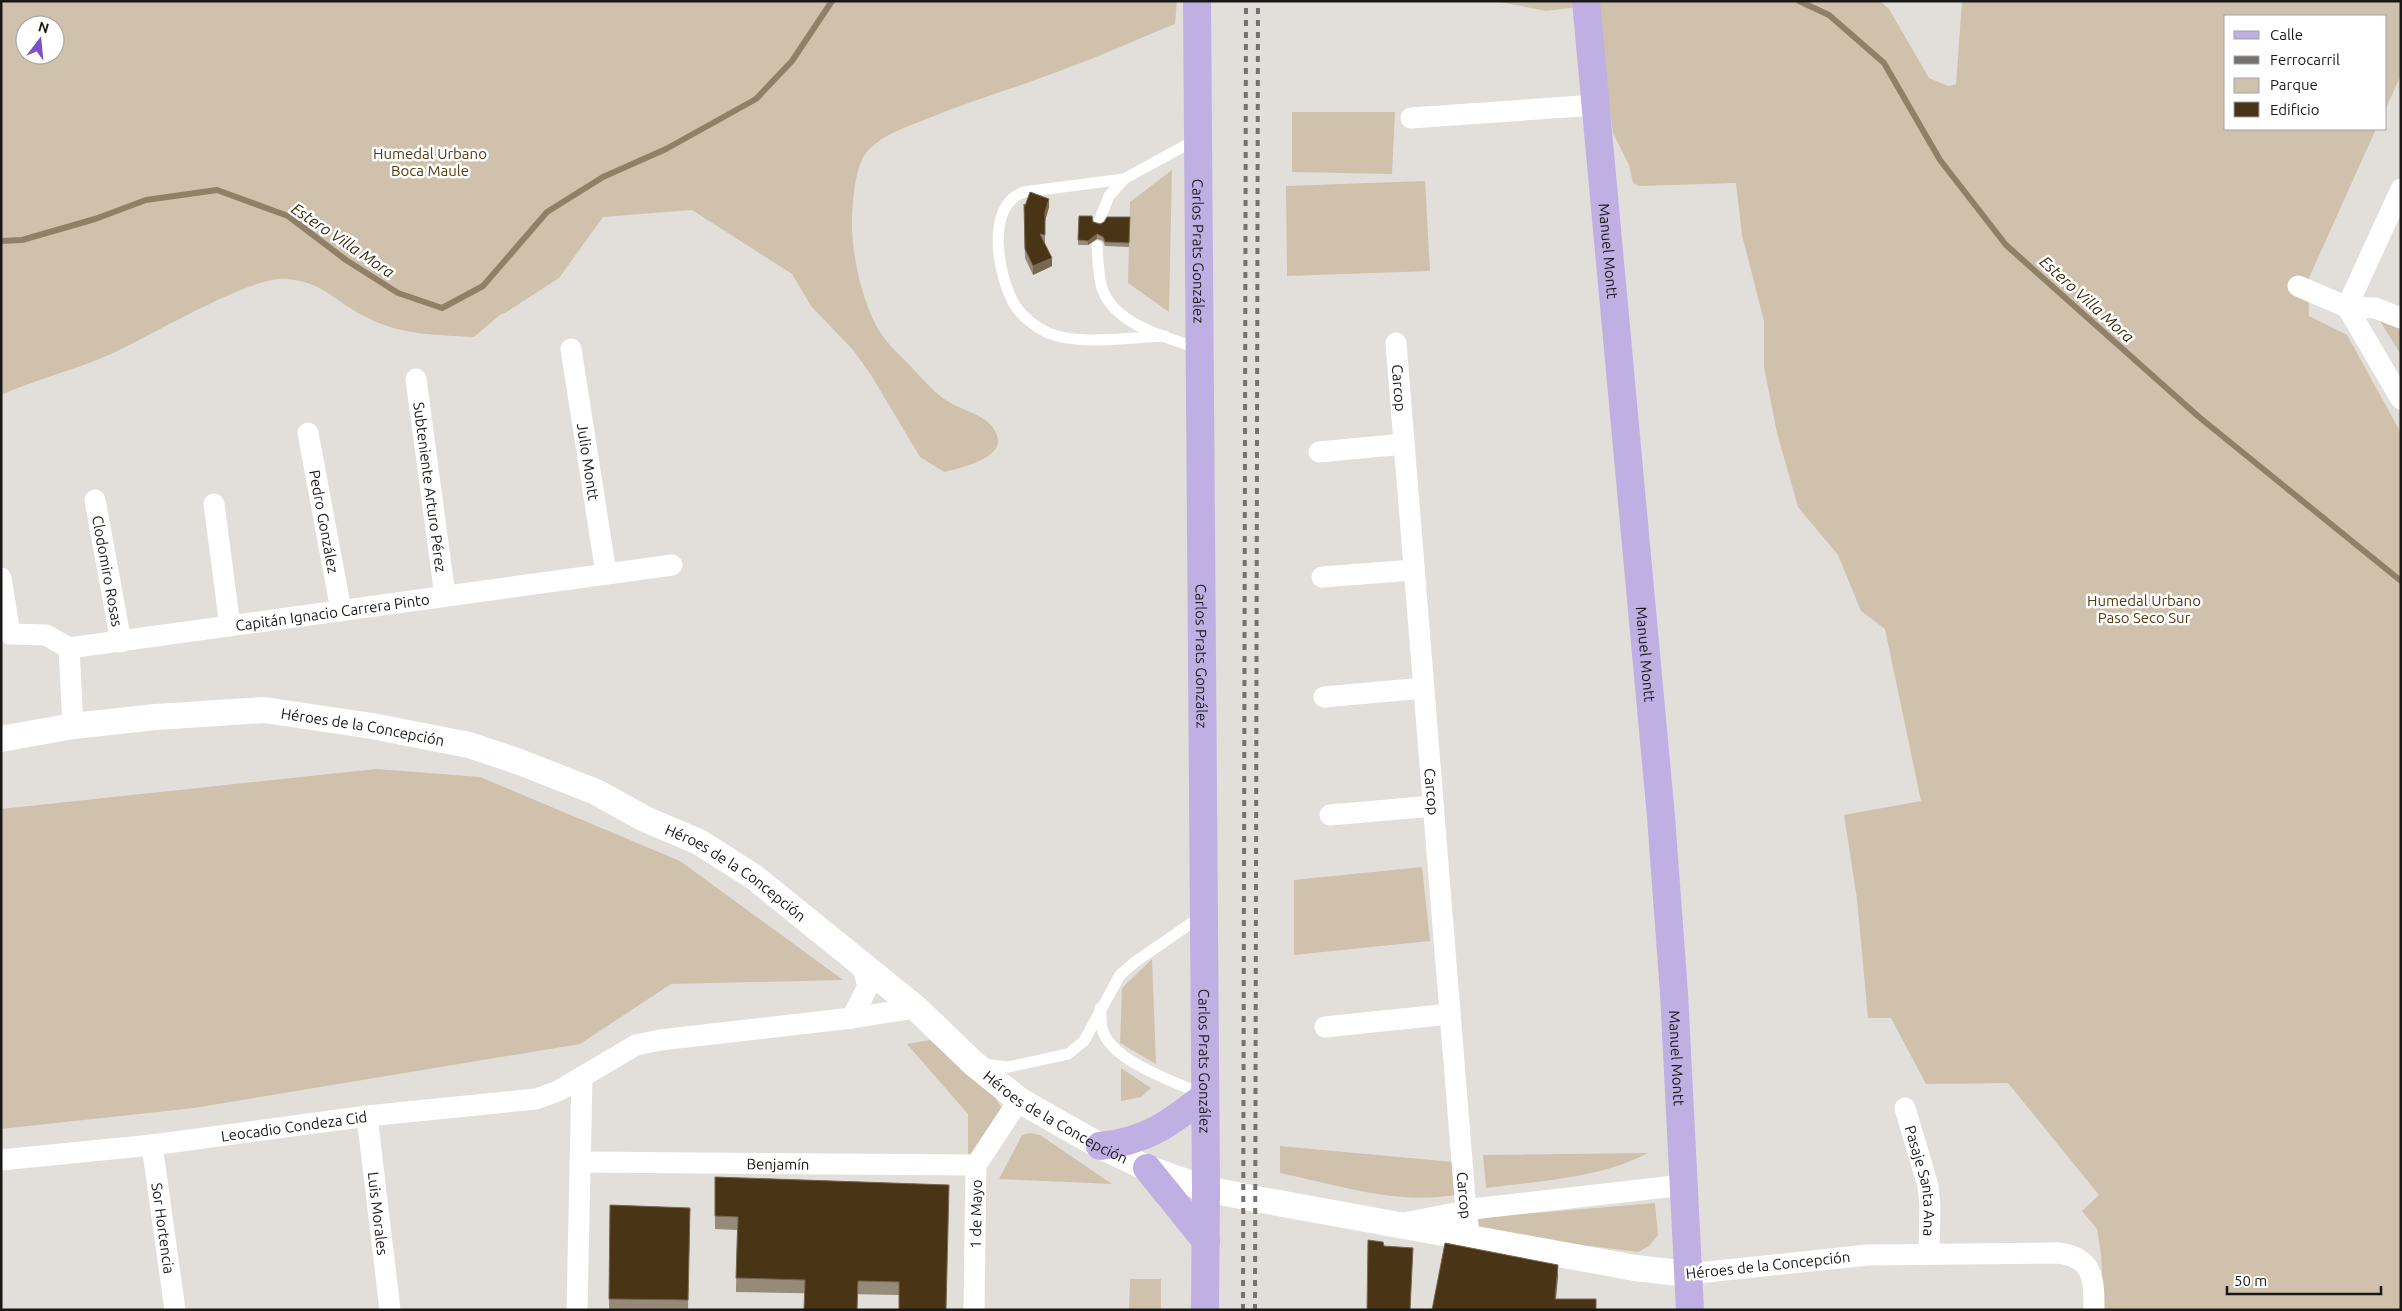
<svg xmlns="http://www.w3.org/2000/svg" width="2402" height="1311" font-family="Ubuntu,sans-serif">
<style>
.green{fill:#d0c1ac;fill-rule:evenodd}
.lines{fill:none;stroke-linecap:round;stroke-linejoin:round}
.stream{stroke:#918068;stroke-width:6}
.service{stroke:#fff;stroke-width:11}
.minor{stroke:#fff;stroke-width:21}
.tertiary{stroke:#fff;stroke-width:26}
.primary{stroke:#bfafe3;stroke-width:28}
.rail{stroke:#747270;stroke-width:4;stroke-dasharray:6 6;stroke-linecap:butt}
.wall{fill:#968a78}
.shaded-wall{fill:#776851}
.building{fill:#493516;stroke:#776851}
.labels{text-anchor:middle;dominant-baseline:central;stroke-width:5;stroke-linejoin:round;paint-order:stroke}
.park-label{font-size:15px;fill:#543a0f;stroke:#fff}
.street-label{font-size:15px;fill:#191817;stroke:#fff}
.water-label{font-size:16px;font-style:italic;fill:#3b280b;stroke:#fff}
</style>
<rect width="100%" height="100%" fill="#e2dfdb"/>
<path class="green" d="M 1,1 L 1177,1 L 1175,24 C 1140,38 1106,54 1070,67 C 1022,86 972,100 924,120 C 904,128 881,135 866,153 C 854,168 852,208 852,227 C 853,260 863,307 882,335 C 890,347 903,358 913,369 C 924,380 935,394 949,402 C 965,412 994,416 998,439 C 1001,459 958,469 944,472 L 920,457 L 871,375 L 853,350 L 811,306 L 792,274 L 692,210 L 603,217 L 559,278 L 505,313 L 501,314 L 474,337 C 436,335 398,335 364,316 C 334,301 325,283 287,279 C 251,275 149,337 111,354 C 75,370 37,379 1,395 ZM 25,25 L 55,25 L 55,55 L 25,55 Z
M 1495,1 L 1880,1 L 1889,9 L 1929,78 L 1948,86 L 1956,84 L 1962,1 L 2401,1 L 2401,75 L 2386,108 L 2386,16 L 2226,16 L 2226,129 L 2376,129 L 2308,280 L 2309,316 L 2347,335 L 2401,433 L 2401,1310 L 2104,1310 L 2101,1254 L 2097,1229 L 2082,1211 L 2099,1195 L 2008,1083 L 1926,1084 L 1891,1018 L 1868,1018 L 1857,899 L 1844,815 L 1921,801 L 1885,629 L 1861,611 L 1838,555 L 1798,507 L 1777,433 L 1764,367 L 1764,321 L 1742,235 L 1736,183 L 1639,186 L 1633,183 L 1629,165 L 1613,133 L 1603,61 C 1607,42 1596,24 1595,5 L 1546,11 Z
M 1292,112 L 1395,112 L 1392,174 L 1292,172 Z
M 1172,170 L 1169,312 L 1128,283 L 1130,202 Z
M 1425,181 L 1430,271 L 1287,276 L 1286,186 Z
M 2380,321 L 2401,329 L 2401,355 Z
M 376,769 L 480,777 L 680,861 L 843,980 L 671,984 L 580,1044 L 194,1108 L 1,1129 L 1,809 Z
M 1422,867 L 1430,941 L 1294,955 L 1294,880 Z
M 1152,959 L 1156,1064 L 1120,1043 L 1122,988 Z
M 930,1040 L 995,1097 L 1001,1107 L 1002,1114 L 974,1156 L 968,1154 L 968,1114 L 907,1044 Z
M 1121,1068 L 1151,1088 L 1141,1097 L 1121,1101 Z
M 1030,1133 L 1040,1135 L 1112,1184 L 999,1179 L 1022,1135 Z
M 1280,1146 L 1453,1162 L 1455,1195 C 1396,1205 1338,1185 1280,1173 Z
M 1648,1153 C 1602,1178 1538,1181 1486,1188 L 1483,1155 Z
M 1655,1203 L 1658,1235 L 1649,1246 L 1638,1252 L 1477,1232 L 1475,1218 Z
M 1130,1279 L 1161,1279 L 1161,1310 L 1129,1310 Z"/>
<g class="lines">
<path class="stream" d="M 1799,1 L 1829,15 L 1884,63 L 1940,160 L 2006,245 L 2199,417 L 2401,581
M 1,241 L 22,240 L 95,219 L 146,200 L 217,190 L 288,216 L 346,260 L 398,293 L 442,308 L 483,286 L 547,212 L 603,177 L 666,149 L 756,99 L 792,61 L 832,1"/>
<path class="service" d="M 1124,179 L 1024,192 C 984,205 998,279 1016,307 C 1024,318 1036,327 1048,333 C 1079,346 1132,337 1165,336
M 1099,221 L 1109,196 L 1124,179 L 1197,139
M 1097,246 C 1098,260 1098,275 1102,288 C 1115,326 1166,336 1199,349
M 1100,1008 C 1101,1014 1101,1022 1102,1028 C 1109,1061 1176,1082 1204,1095
M 983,1064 L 1008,1067 L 1068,1054 L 1084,1041 L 1120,975 L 1135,962 L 1203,915"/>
<g class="minor">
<path d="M 1411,118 L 1596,105"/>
<path d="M 2298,286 L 2347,307 L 2375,308 L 2401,318"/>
<path d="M 2347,307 L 2401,189"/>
<path d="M 2347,307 L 2401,399"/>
<path id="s1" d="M 1396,343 L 1466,1211 L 1470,1239"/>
<path id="s2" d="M 571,349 L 606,573"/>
<path id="s3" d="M 416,379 L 445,596"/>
<path id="s4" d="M 308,433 L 341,610"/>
<path d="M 1319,452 L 1404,444"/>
<path id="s5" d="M 95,500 L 121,642"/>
<path d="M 214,504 L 230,626"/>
<path d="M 1322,577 L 1414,570"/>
<path d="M 1,578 L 10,634 L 46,635 L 69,648"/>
<path d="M 1324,697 L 1424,688"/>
<path id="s6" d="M 73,726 L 69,648 L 672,565"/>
<path d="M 1330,815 L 1433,806"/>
<path d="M 852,1018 L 868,986 L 861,962"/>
<path d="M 1325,1027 L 1450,1014"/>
<path id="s7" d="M 1905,1108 L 1928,1186 L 1930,1206 L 1929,1254"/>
<path id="s8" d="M 367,1116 L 390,1310"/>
<path id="s9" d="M 152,1145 L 175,1310"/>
<path id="s10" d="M 1,1160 L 152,1145 L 367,1116 L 536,1099 L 558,1091 L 636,1045 L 660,1040 L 852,1018 L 916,1008"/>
<path id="s11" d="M 580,1162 L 976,1165"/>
<path d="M 1404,1223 L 1481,1208 L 1684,1185"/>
<path d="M 1688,1274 L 1868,1255 L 2058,1253 C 2094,1257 2094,1280 2094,1310"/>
<path d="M 577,1310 L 582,1077"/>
<path id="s12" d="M 974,1310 L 976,1165 L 1019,1100"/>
</g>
<path class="tertiary" id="s13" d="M 1,739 L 73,726 L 156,717 L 264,710 L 372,726 L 469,745 L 517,761 L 596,792 L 645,819 L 699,842 L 754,877 L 916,1008 L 973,1063 L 1019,1100 L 1100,1146 L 1147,1168 L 1206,1189 L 1256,1199 L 1635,1268 L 1688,1274"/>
<g class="primary">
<path id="s14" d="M 1197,1 L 1206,1189 L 1205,1310"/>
<path id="s15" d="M 1586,1 L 1661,817 L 1674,993 L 1690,1310"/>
<path d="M 1100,1146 C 1147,1141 1169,1124 1205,1096"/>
<path d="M 1147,1168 L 1206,1241"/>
</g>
<path class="rail" d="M 1243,1310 L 1246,1
M 1255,1310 L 1258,1"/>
</g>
<path class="wall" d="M 1024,204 L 1025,206 L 1049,207 L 1045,221 L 1045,243 L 1044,243 L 1052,266 L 1033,275 L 1025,258 Z
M 1079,216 L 1100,224 L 1130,217 L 1129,247 L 1105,246 L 1103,241 L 1097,239 L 1088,245 L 1078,245 Z
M 715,1177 L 949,1185 L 899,1295 L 736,1292 L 737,1230 L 715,1229 Z
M 610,1205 L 690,1208 L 688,1310 L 609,1310 Z"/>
<path class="shaded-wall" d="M 1049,199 L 1049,207 L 1045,221 L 1045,212 Z
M 1097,234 L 1097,239 L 1088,245 L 1088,241 Z
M 1052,258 L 1052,266 L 1033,275 L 1033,266 Z
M 1558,1265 L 1558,1277 L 1555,1310 L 1555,1299 Z"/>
<path class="building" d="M 1030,192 L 1049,199 L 1045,212 L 1045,235 L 1040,234 L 1052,258 L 1033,266 L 1025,249 L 1024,204 L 1025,206 Z
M 1079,216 L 1092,216 L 1093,222 L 1100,224 L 1104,222 L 1107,217 L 1130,217 L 1129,243 L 1105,242 L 1103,237 L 1097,234 L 1088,241 L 1078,240 Z
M 715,1177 L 949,1185 L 946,1310 L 899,1310 L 899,1282 L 858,1281 L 857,1310 L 804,1310 L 805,1280 L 736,1278 L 738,1217 L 715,1216 Z
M 610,1205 L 690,1208 L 688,1300 L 609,1299 Z
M 1368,1240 L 1383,1242 L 1384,1246 L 1413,1248 L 1410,1310 L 1367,1310 Z
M 1445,1243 L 1558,1265 L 1555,1299 L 1596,1299 L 1596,1310 L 1432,1310 Z"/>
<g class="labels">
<g class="park-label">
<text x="430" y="153">Humedal Urbano<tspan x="430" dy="17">Boca Maule</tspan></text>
<text x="2144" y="600">Humedal Urbano<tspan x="2144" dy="17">Paso Seco Sur</tspan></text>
</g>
<g class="street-label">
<text stroke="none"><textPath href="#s14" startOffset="250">Carlos Prats González</textPath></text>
<text stroke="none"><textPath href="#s15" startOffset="251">Manuel Montt</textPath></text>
<text stroke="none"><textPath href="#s1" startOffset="45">Carcop</textPath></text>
<text stroke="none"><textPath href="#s2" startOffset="114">Julio Montt</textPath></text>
<text stroke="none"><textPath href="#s3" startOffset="109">Subteniente Arturo Pérez</textPath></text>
<text stroke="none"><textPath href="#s4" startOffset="90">Pedro González</textPath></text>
<text stroke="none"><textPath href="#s5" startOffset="72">Clodomiro Rosas</textPath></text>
<text stroke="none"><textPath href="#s6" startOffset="344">Capitán Ignacio Carrera Pinto</textPath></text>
<text stroke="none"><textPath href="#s15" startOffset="656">Manuel Montt</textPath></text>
<text stroke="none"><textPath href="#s14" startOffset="655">Carlos Prats González</textPath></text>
<text stroke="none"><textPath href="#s13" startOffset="365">Héroes de la Concepción</textPath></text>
<text stroke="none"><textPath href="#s1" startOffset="450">Carcop</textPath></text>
<text stroke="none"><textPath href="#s13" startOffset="770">Héroes de la Concepción</textPath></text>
<text stroke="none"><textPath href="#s15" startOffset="1061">Manuel Montt</textPath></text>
<text stroke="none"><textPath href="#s14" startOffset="1060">Carlos Prats González</textPath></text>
<text stroke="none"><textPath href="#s13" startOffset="1175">Héroes de la Concepción</textPath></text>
<text stroke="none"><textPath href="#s10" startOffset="295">Leocadio Condeza Cid</textPath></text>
<text stroke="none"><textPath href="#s11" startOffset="198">Benjamín</textPath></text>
<text stroke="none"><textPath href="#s7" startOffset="75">Pasaje Santa Ana</textPath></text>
<text stroke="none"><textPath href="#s1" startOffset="855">Carcop</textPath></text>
<text stroke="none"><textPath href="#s8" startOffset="98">Luis Morales</textPath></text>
<text stroke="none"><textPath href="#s12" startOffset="96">1 de Mayo</textPath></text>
<text stroke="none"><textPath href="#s9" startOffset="84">Sor Hortencia</textPath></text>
<text transform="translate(1768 1265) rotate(-6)">Héroes de la Concepción</text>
</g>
<g class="water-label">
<text transform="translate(343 240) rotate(34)">Estero Villa Mora</text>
<text transform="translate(2087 299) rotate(42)">Estero Villa Mora</text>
</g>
</g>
<rect width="2402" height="1311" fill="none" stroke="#191817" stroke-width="5"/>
<rect x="2224" y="15" width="162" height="115" fill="#ffffff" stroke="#a3a3a2"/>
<rect x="2234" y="31" width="25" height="8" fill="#bfafe3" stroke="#a3a3a2"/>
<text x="2270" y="40" font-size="15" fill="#191817">Calle</text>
<rect x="2234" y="56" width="25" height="8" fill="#747270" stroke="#a3a3a2"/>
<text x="2270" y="65" font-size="15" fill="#191817">Ferrocarril</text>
<rect x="2234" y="78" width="25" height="15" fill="#d0c1ac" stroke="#a3a3a2"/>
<text x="2270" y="90" font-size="15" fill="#191817">Parque</text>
<rect x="2234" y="102" width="25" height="15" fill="#493516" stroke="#a3a3a2"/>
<text x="2270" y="115" font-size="15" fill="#191817">Edificio</text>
<g transform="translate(40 40) rotate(16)"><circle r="24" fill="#ffffff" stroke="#a3a3a2"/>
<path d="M0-4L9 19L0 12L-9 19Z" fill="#7c51c9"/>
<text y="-8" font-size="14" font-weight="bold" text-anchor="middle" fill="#191817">N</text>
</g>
<path d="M2227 1286v8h154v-8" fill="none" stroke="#191817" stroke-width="2.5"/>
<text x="2234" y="1286" font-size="15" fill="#191817" stroke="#ffffff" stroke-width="4" paint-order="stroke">50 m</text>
</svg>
